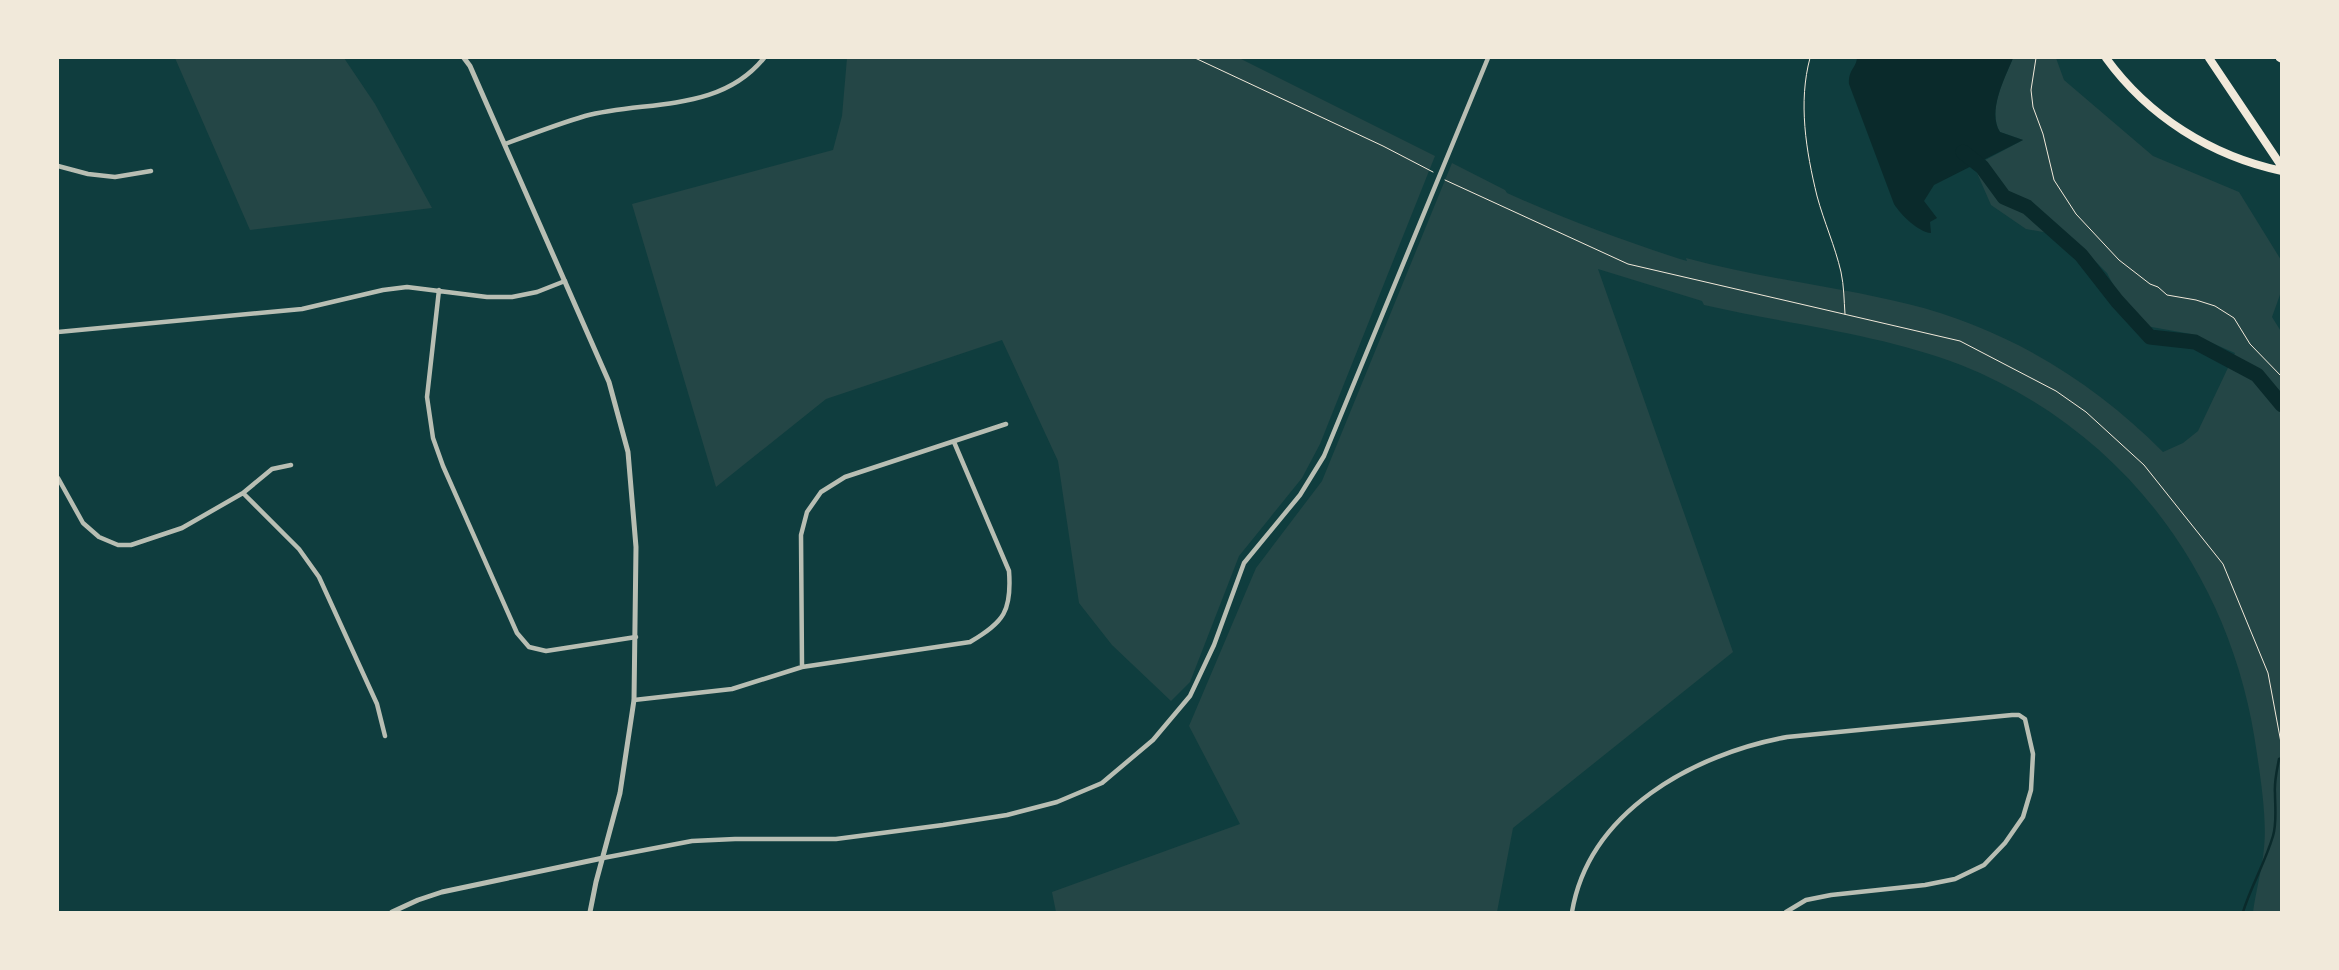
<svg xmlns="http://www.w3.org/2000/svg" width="2339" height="970" font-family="Figtree,sans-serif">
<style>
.green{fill:#244646}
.water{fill:#0a2a2b}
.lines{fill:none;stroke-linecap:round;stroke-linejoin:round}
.stream{stroke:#0a2a2b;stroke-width:2.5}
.river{stroke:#0a2a2b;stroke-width:15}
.path{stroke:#f1e9da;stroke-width:1}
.minor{stroke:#b8beb3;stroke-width:4.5}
.tertiary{stroke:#b8beb3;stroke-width:5}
.motorway{stroke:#f1e9da;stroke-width:8}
</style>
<rect width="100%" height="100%" fill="#0f3d3e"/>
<path class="green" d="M 175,58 L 344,58 L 375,104 L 432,208 L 250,230 Z
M 847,58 L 1239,58 L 1435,156 L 1320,444 L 1302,478 L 1239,556 L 1190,682 L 1171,701 L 1112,645 L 1079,603 L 1058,461 L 1002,340 L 826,399 L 716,487 L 632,204 L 833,150 L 842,116 Z
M 2013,58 L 2056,58 L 2064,80 L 2153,156 L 2239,192 L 2281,260 L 2281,292 L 2272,317 L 2282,333 L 2281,912 L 2253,912 C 2256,891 2262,869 2264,848 C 2267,821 2261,781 2257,754 C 2234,579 2126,431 1961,365 C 1882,334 1787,324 1704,305 L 1702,301 L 1598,269 L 1733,652 L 1513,828 L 1497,912 L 1056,912 L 1052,892 L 1240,824 L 1189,726 L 1256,568 L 1322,481 L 1452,163 L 1505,190 L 1507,193 C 1564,219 1621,240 1680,259 L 1687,261 L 1686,258 C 1759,278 1835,286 1908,304 C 2006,328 2093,381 2163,452 L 2183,443 L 2198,431 L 2235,353 L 2191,334 L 2146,326 L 2121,300 L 2107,273 L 2071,237 L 2026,229 L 1991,205 L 1974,166 L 2023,140 L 2000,132 C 1987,111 2005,78 2013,58 Z"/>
<path class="water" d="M 1857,58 L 2013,58 C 2005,78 1987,111 2000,132 L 2023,140 L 1934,185 L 1924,201 L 1937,218 L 1930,222 L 1931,233 C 1918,232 1901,215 1894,204 L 1849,84 C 1848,70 1856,68 1857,58 Z"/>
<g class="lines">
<path class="stream" d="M 2243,912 C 2251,886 2265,863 2273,836 C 2277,823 2275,807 2275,793 C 2274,782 2277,770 2279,759 L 2282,758"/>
<path class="river" d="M 1963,152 L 1982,167 L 2004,197 L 2027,207 L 2081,255 L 2117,301 L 2150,337 L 2195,342 L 2257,375 L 2282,405"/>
<path class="path" d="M 1195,58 L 1383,146 L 1433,172
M 1810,58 C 1798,102 1806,151 1817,196 C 1824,222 1835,246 1841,272 C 1844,286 1844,300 1845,314
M 2036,58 L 2031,90 L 2033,107 L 2043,134 L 2054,180 L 2076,214 L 2119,260 L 2150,284 L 2158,287 L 2167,295 L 2196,300 L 2215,306 L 2234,318 L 2250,344 L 2282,377
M 1445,180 L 1628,264 L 1960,341 L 2056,391 L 2086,412 L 2144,465 L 2223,564 L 2268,673 L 2282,748"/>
<path class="minor" d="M 505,144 C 532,134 558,124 585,116 C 646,100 720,113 764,58
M 58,166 L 88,174 L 115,177 L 151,171
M 439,290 L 427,397 L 433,438 L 443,466 L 517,633 L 529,647 L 546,651 L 636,637
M 58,332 L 302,309 L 383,290 L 407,287 L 487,297 L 512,297 L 537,292 L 565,281
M 58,478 L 83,523 L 99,537 L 118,545 L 131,545 L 182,528 L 243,493 L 272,469 L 291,465
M 243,493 L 299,549 L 319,577 L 377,704 L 385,736
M 802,667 L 801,535 L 807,512 L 821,492 L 845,477 L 1006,424
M 634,700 L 732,689 L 802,667 L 970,642 C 1004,622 1012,611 1009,571 L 954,442
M 603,858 L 692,841 L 735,839 L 836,839 L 943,825 L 1007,815 L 1057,802 L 1102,783 L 1153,740 L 1190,696 L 1214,645 L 1244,563 L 1300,495 L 1324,456 L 1488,58
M 1572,912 C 1589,811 1694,754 1787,737 L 2012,715 L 2019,715 L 2025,719 L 2033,754 L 2031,790 L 2023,817 L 2005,843 L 1984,865 L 1955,879 L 1925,885 L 1831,895 L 1806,900 L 1786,912"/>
<path class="tertiary" d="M 464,58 L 470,66 L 609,382 L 628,452 L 636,547 L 634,700 L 620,793 L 596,882 L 590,912
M 392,912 L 418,900 L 442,892 L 603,858"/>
<path class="motorway" d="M 2106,58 C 2148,116 2211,156 2282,171
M 2209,58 L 2282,167
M 2280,58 L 2282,59"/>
</g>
<rect width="2339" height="970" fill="none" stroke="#f1e9da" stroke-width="118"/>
</svg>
